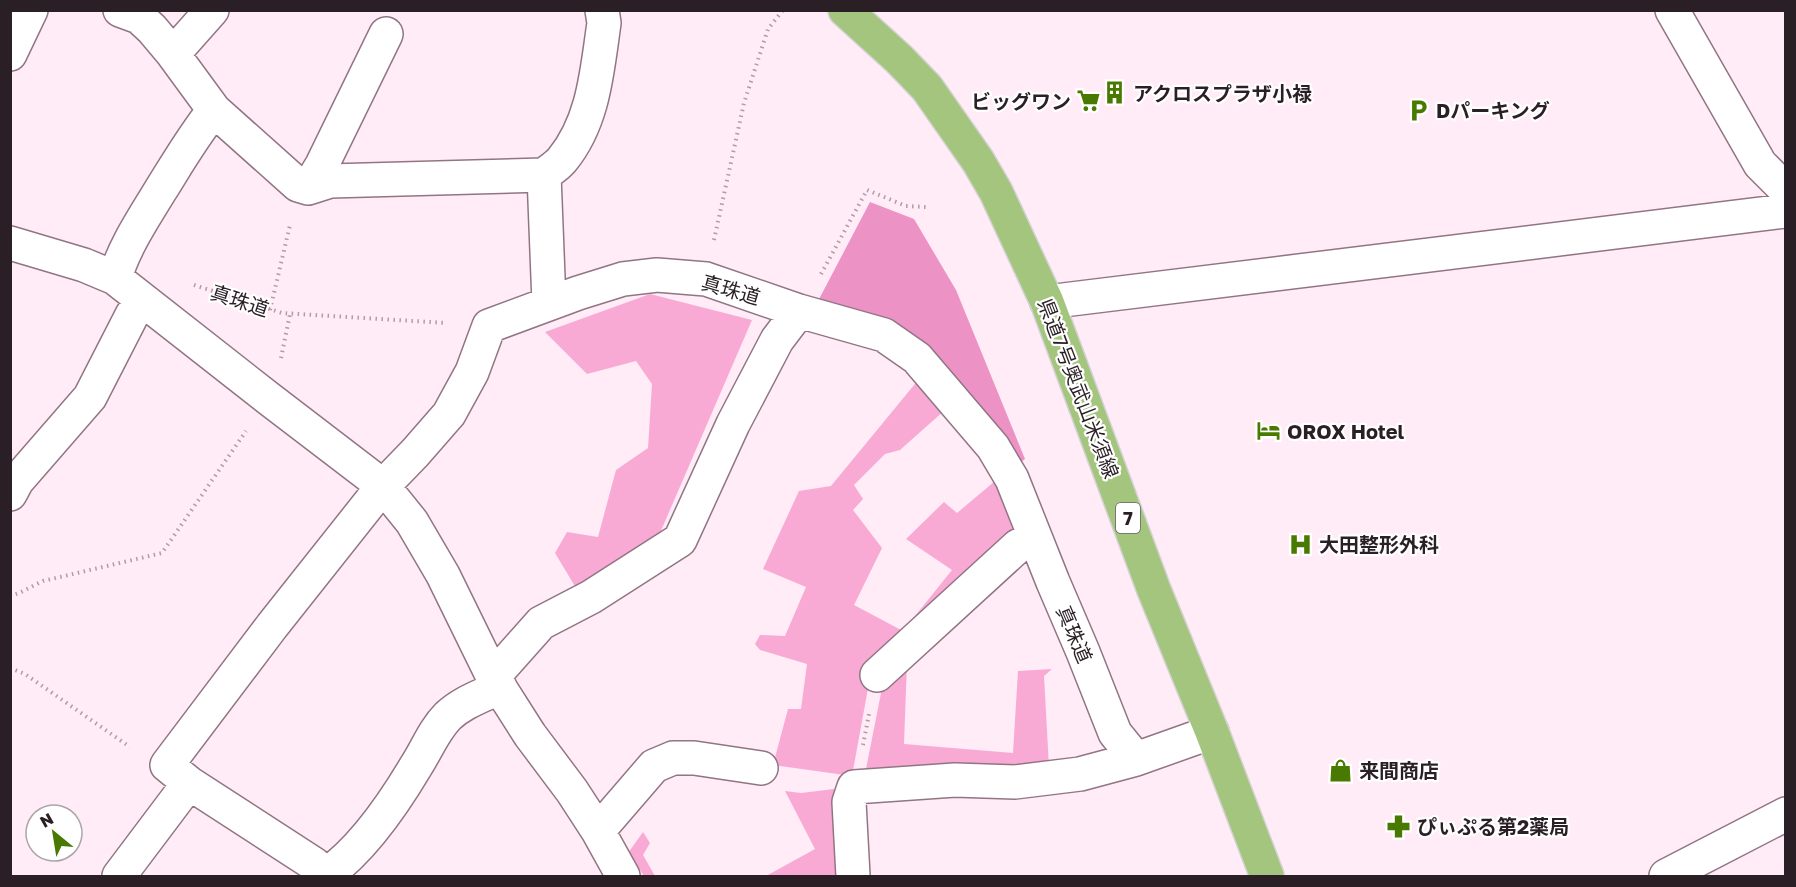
<svg xmlns="http://www.w3.org/2000/svg" width="1796" height="887" font-family="'Golos Text','Noto Sans JP',sans-serif">
<style>
.green{fill:#f8aad5}
.forest{fill:#ed92c5}
.lines{fill:none;stroke-linecap:round;stroke-linejoin:round}
.minor-casing{stroke:#917584;stroke-width:36}
.major-casing{stroke:#d4d2d3;stroke-width:36}
.path{stroke:#ad9da5;stroke-width:4;stroke-dasharray:1.5 4.5;stroke-linecap:butt}
.minor{stroke:#fff;stroke-width:33}
.major{stroke:#a4c57e;stroke-width:33}
.labels{text-anchor:middle;dominant-baseline:central;stroke-width:4.5;stroke-linejoin:round;paint-order:stroke}
.shield{fill:#fff;stroke:#6a6266;stroke-width:1.5}
.shield-label{font-size:18px;font-weight:bold;fill:#2a1f25}
.poi-label{font-size:20px;font-weight:bold;fill:#2a1f25;stroke:#fff;text-anchor:start}
.street-label{font-size:20px;fill:#2a1f25;stroke:#fff}
</style>
<rect width="100%" height="100%" fill="#ffecf6"/>
<path class="green" d="M 650,294 L 752,320 L 660,533 L 576,588 L 555,553 L 567,532 L 598,537 L 616,470 L 648,448 L 652,384 L 636,361 L 587,374 L 545,332 Z
M 919,379 L 945,410 L 900,450 L 885,454 L 854,485 L 863,499 L 853,510 L 882,548 L 854,605 L 903,631 L 952,570 L 906,539 L 944,502 L 957,513 L 1001,476 L 1020,530 L 871,672 L 852,776 L 773,765 L 788,709 L 801,709 L 807,664 L 760,650 L 755,644 L 760,635 L 785,636 L 806,587 L 763,569 L 799,491 L 831,486 Z
M 907,662 L 904,744 L 1013,753 L 1018,671 L 1052,669 L 1044,676 L 1049,767 L 865,774 L 883,683 Z
M 834,789 L 842,876 L 766,876 L 815,849 L 785,791 L 801,793 Z
M 643,832 L 650,843 L 643,855 L 655,876 L 644,876 L 628,853 Z"/>
<path class="forest" d="M 870,202 L 914,219 L 956,290 L 1025,459 L 1017,465 L 933,354 L 817,303 Z"/>
<g class="lines">
<defs>
<path id="minor" d="M 120,10 L 139,17 L 152,29 L 173,54 L 214,110 L 298,185 L 308,188 L 330,181 L 544,175
M 1672,10 L 1760,164 L 1786,190
M 10,54 L 31,10
M 173,54 L 212,10
M 308,188 L 322,165 L 386,34
M 10,243 L 84,265 L 115,278 L 268,398 L 383,486 L 412,522 L 443,575 L 493,677 L 530,735 L 572,791 L 598,831 L 623,876
M 115,278 C 124,247 143,219 160,191 C 177,164 193,136 214,110
M 1047,302 L 1786,211
M 549,303 L 544,175 C 550,170 557,166 562,160 C 594,121 597,71 604,23 L 602,10
M 10,494 L 17,481 L 90,397 L 132,315 L 143,300
M 877,675 L 1018,546 L 1035,537
M 493,677 L 541,623 L 591,597 L 680,540 L 733,424 L 777,340 L 799,311
M 598,831 L 654,766 L 673,758 L 694,758 L 761,768
M 326,875 C 362,850 394,803 416,766 C 427,749 434,730 448,716 C 463,702 482,696 500,687
M 119,876 L 189,783
M 327,876 L 314,864 L 189,783 L 167,765 L 272,626 L 383,486 L 415,453 L 449,414 L 472,372 L 489,326 L 578,293 L 623,279 L 657,275 L 706,279 L 799,311 L 884,335 L 917,358 L 993,447 L 1012,479 L 1053,582 L 1083,652 L 1115,733 L 1136,759 L 1212,732
M 853,876 L 849,802 L 854,787 L 955,780 L 1015,782 L 1080,774 L 1136,759
M 1666,876 L 1786,814"/>
<path id="major" d="M 845,10 L 899,59 L 927,88 L 978,161 L 996,192 L 1047,302 L 1154,590 L 1212,732 L 1267,876"/>
</defs>
<use href="#minor" class="minor-casing"/>
<use href="#major" class="major-casing"/>
<path class="path" d="M 714,240 L 744,103 L 768,29 L 783,10
M 821,274 L 867,190 L 906,206 L 926,207
M 194,285 L 282,313 L 446,323
M 270,310 L 290,225
M 281,358 L 290,314
M 10,596 L 19,593 L 43,581 L 162,553 L 246,431
M 10,668 L 25,674 L 130,747
M 863,745 L 869,714"/>
<use href="#minor" class="minor"/>
<use href="#major" class="major"/>
</g>
<defs>
<symbol id="building-bare" viewBox="-9 -9 18 18"><path d="M-4-6H4V6H1V3H-1V6H-4ZM-2.5-4.3h1.7v1.8h-1.7ZM.8-4.3h1.7v1.8H.8ZM-2.5-1h1.7V.8h-1.7ZM.8-1h1.7V.8H.8Z" fill="#487900" stroke="#fff" stroke-width="2.5" paint-order="stroke"/></symbol>
<symbol id="supermarket-bare" viewBox="-9 -9 18 18"><path d="M-6-5.5h2.5l.6 2H6L4.5 2H-2.5L-4.4-4H-6ZM-1.5 3.2a1.3 1.3 0 1 0 .1 0ZM3 3.2a1.3 1.3 0 1 0 .1 0Z" fill="#487900" stroke="#fff" stroke-width="2.5" paint-order="stroke"/></symbol>
<symbol id="parking-bare" viewBox="-9 -9 18 18"><path d="M-3.5-5.5H1a3.5 3.5 0 0 1 0 7H-1V5.5H-3.5ZM-1-3.4V-.6H.8a1.4 1.4 0 0 0 0-2.8Z" fill="#487900" stroke="#fff" stroke-width="2.5" paint-order="stroke"/></symbol>
<symbol id="hotel-bare" viewBox="-9 -9 18 18"><path d="M-6-4.5h1.5V1H6V5H4.5V3h-9V5H-6ZM-4 0a1.8 1.8 0 1 1 3.6 0ZM.5 0V-2.5h3Q6-2.5 6 0Z" fill="#487900" stroke="#fff" stroke-width="2.5" paint-order="stroke"/></symbol>
<symbol id="hospital-bare" viewBox="-9 -9 18 18"><path d="M-5-5h3v3.5h4V-5h3V5h-3V1.5h-4V5h-3Z" fill="#487900" stroke="#fff" stroke-width="2.5" paint-order="stroke"/></symbol>
<symbol id="shop-bare" viewBox="-9 -9 18 18"><path d="M-5-2.5h2.3a2.7 3.5 0 0 1 5.4 0H5L5.5 6h-11ZM-1.5-2.5h3a1.5 2.3 0 0 0-3 0Z" fill="#487900" stroke="#fff" stroke-width="2.5" paint-order="stroke"/></symbol>
<symbol id="pharmacy-bare" viewBox="-9 -9 18 18"><path d="M-2-6h4v4h4v4h-4v4h-4v-4h-4v-4h4Z" fill="#487900" stroke="#fff" stroke-width="2.5" paint-order="stroke"/></symbol>
</defs>
<g fill-rule="evenodd">
<use href="#building-bare" x="1098" y="76" width="33" height="33"/>
<use href="#supermarket-bare" x="1072" y="84" width="33" height="33"/>
<use href="#parking-bare" x="1402" y="94" width="33" height="33"/>
<use href="#hotel-bare" x="1252" y="414" width="33" height="33"/>
<use href="#hospital-bare" x="1284" y="528" width="33" height="33"/>
<use href="#shop-bare" x="1324" y="754" width="33" height="33"/>
<use href="#pharmacy-bare" x="1382" y="810" width="33" height="33"/>
</g>
<g class="labels">
<rect class="shield" x="1116" y="503" width="24" height="30" rx="4.5"/>
<g class="shield-label">
<text x="1128" y="518">7</text>
</g>
<g class="poi-label">
<text x="1133" y="93">アクロスプラザ小禄</text>
<text x="1071" y="101" text-anchor="end">ビッグワン</text>
<text x="1436" y="110">Dパーキング</text>
<text x="1287" y="431">OROX Hotel</text>
<text x="1319" y="544">大田整形外科</text>
<text x="1359" y="770">来間商店</text>
<text x="1417" y="826">ぴぃぷる第2薬局</text>
</g>
<g class="street-label">
<text transform="translate(731 289) rotate(16)">真珠道</text>
<text transform="translate(240 300) rotate(18)">真珠道</text>
<text transform="translate(1079 388) rotate(69)">県道7号奥武山米須線</text>
<text transform="translate(1075 634) rotate(67)">真珠道</text>
</g>
</g>
<rect width="1796" height="887" fill="none" stroke="#2a1f25" stroke-width="24"/>
<g transform="translate(54 833) rotate(330)"><circle r="28" fill="#ffffff" stroke="#aaa5a8" stroke-width="1.5"/>
<path d="M0-4.5L10 22L0 15L-10 22Z" fill="#487900"/>
<text y="-9" font-size="16" font-weight="bold" text-anchor="middle" fill="#2a1f25">N</text>
</g>
</svg>
